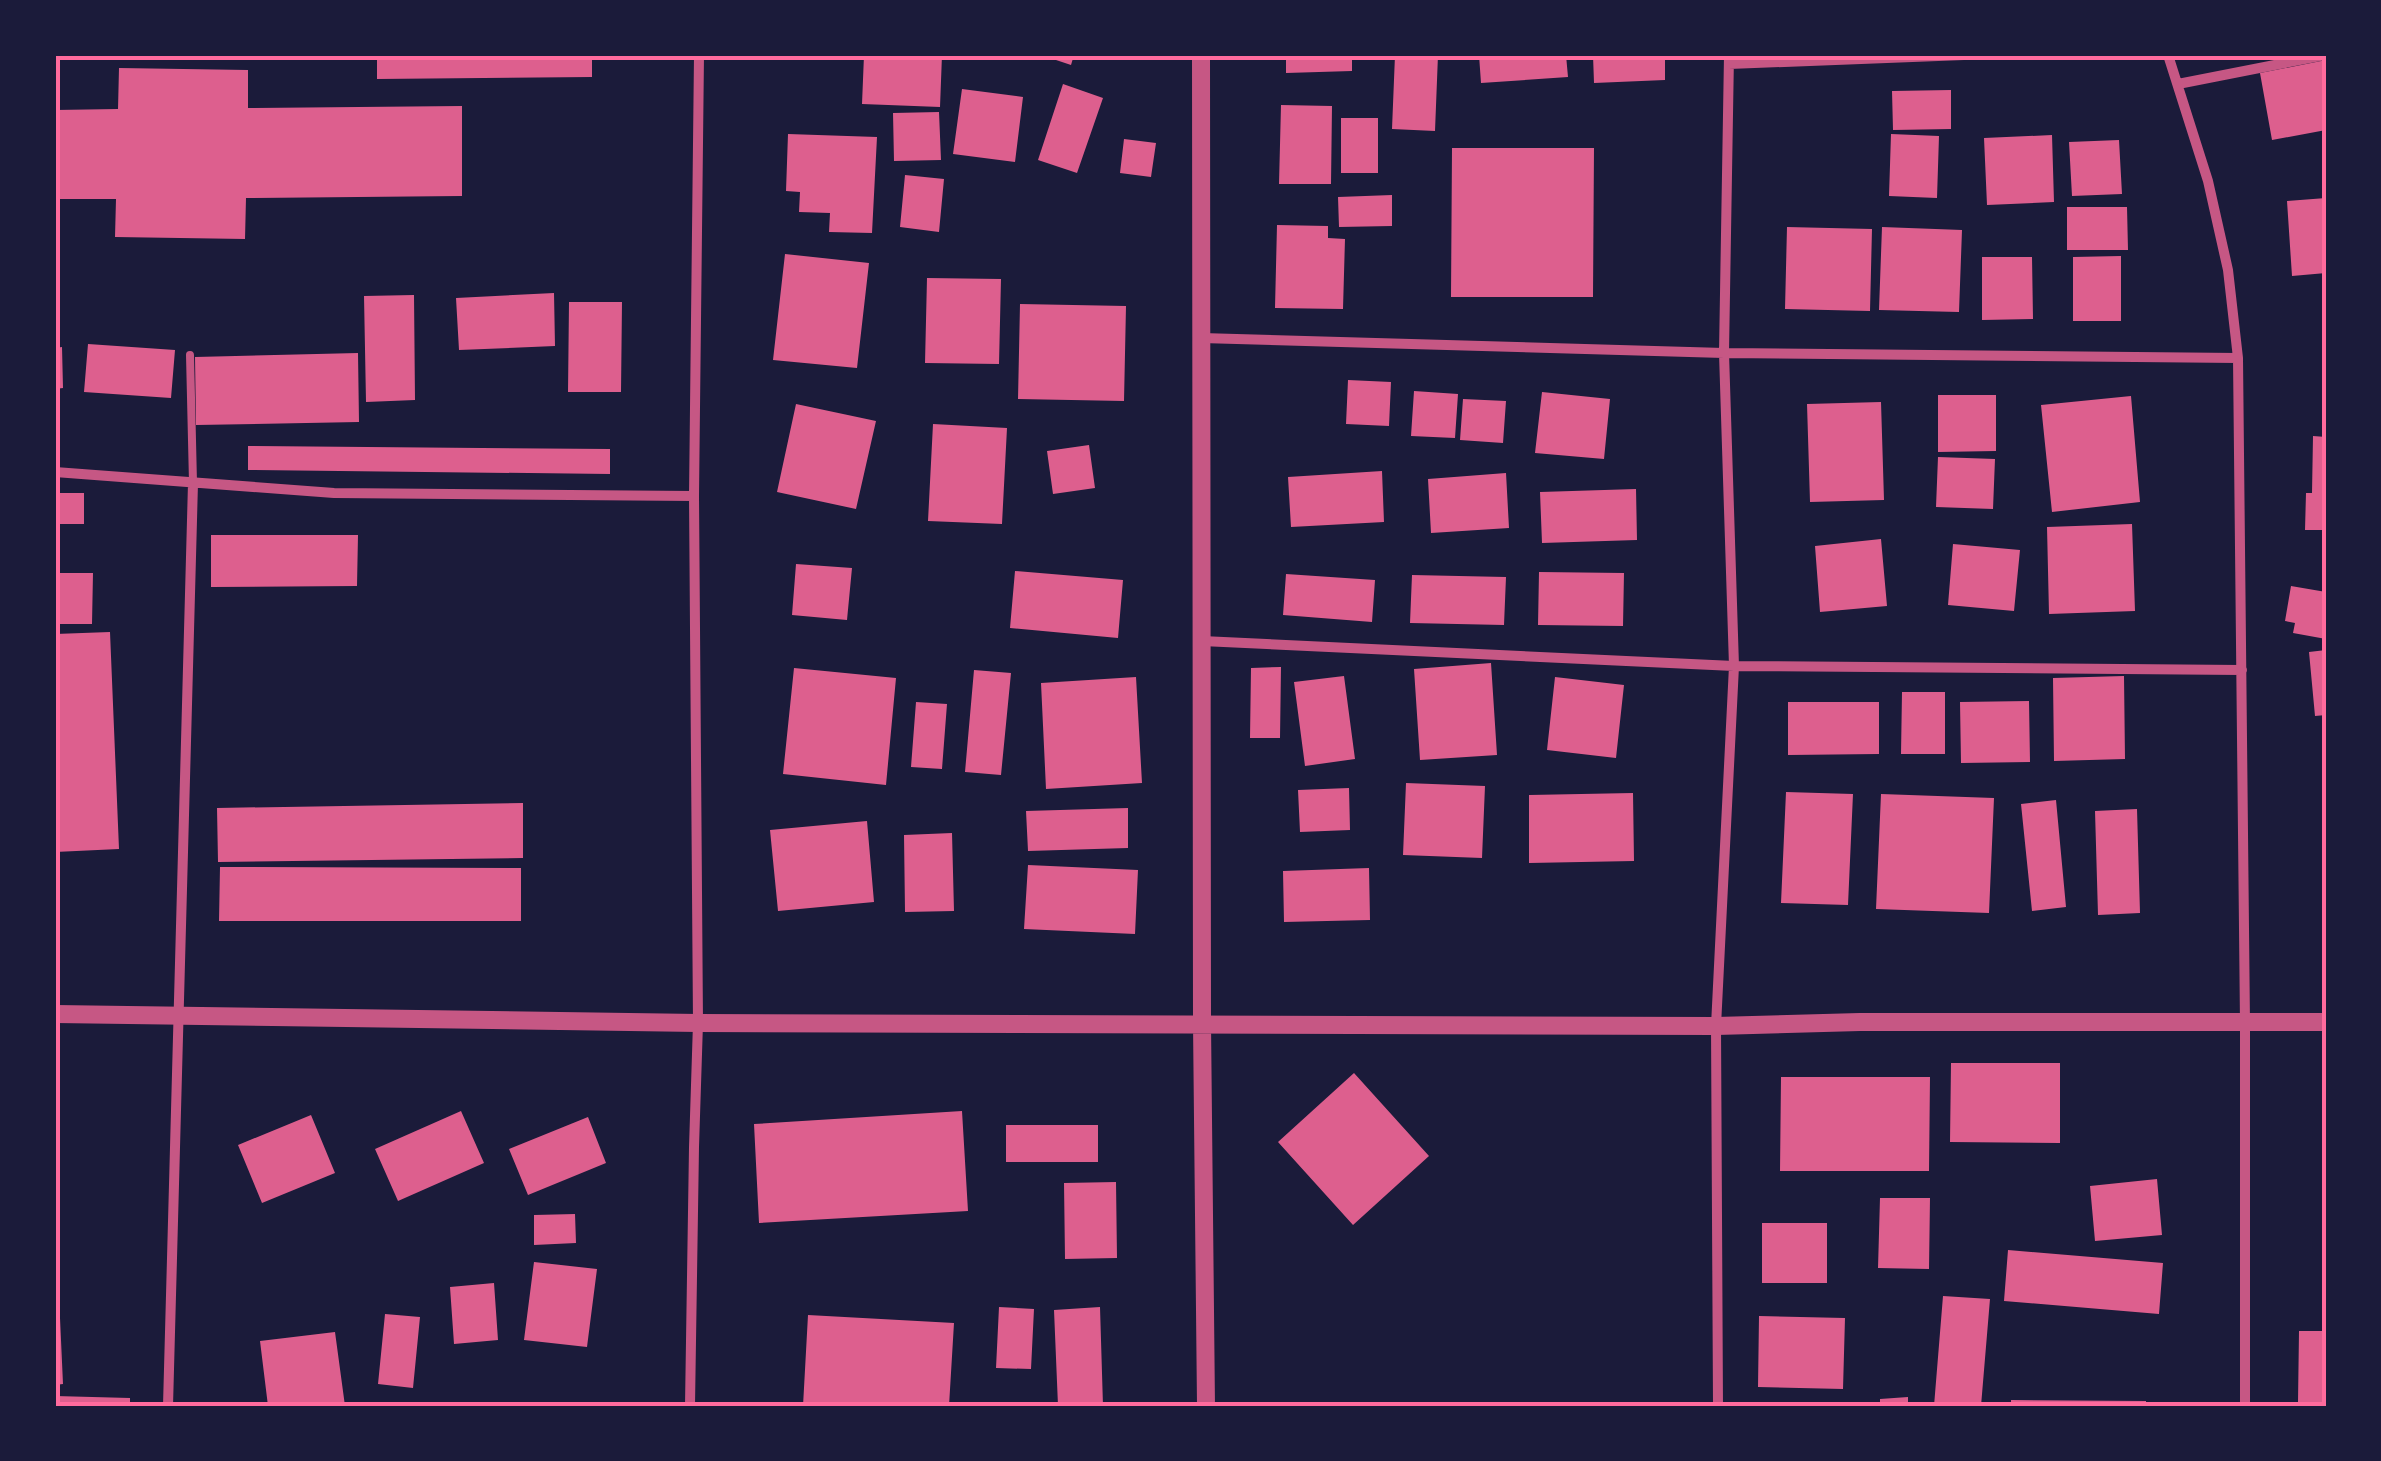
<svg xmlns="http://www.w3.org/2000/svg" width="2381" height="1461" font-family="'Space Grotesk',sans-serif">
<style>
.building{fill:#dd5f8e}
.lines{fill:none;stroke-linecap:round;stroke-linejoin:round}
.service{stroke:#c65784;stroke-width:8}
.minor{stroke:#c65784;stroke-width:10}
.tertiary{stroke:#c65784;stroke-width:18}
.neatline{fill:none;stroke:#ff6b9d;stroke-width:4}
</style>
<rect width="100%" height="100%" fill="#1b1b3a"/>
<path class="building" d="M 377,55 L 592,55 L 592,77 L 377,79 Z
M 864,55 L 942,55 L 940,107 L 862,104 Z
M 1041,55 L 1074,55 L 1071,65 Z
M 1286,55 L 1352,55 L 1352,71 L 1286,73 Z
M 1395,55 L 1438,55 L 1435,131 L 1392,129 Z
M 1479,55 L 1566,55 L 1568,77 L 1481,83 Z
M 1593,55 L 1665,55 L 1665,80 L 1594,83 Z
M 2326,60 L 2326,130 L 2272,140 L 2260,73 Z
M 119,68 L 248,70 L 248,108 L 462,106 L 462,196 L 246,198 L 245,239 L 115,237 L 116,199 L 55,199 L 55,110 L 118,109 Z
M 1063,84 L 1103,98 L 1077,173 L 1038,160 Z
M 962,89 L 1023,97 L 1015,162 L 953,154 Z
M 1951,90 L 1951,129 L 1893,130 L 1892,91 Z
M 1281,105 L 1332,106 L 1331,184 L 1279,184 Z
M 939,112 L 941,160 L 894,161 L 893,113 Z
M 1341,118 L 1378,118 L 1378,173 L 1341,173 Z
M 788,134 L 877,137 L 872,233 L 829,232 L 830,213 L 799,212 L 800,192 L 786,191 Z
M 1891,134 L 1939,136 L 1937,198 L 1889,196 Z
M 2052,135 L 2054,202 L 1987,205 L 1984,138 Z
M 1124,139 L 1156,143 L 1151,177 L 1120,173 Z
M 2119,140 L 2122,194 L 2072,196 L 2069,142 Z
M 1452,148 L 1594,148 L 1593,297 L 1451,297 Z
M 905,175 L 944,179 L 939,232 L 900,227 Z
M 1392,195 L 1392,226 L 1339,227 L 1338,197 Z
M 2326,198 L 2326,273 L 2292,276 L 2287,201 Z
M 2067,207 L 2127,207 L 2128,250 L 2067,250 Z
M 1277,225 L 1328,226 L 1328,238 L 1345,239 L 1343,309 L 1275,308 Z
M 1787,227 L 1872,229 L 1870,311 L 1785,309 Z
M 1882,227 L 1962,230 L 1959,312 L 1879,310 Z
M 785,254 L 869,263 L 857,368 L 773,360 Z
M 2121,256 L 2121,321 L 2073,321 L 2073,257 Z
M 1982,257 L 2032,257 L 2033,319 L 1982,320 Z
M 927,278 L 1001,279 L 999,364 L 925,363 Z
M 554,293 L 555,346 L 459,350 L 456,298 Z
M 414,295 L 415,400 L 366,402 L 364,296 Z
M 569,302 L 622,302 L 621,392 L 568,392 Z
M 1020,304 L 1126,306 L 1124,401 L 1018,399 Z
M 88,344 L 175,350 L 171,398 L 84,392 Z
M 62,347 L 63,388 L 55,389 L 55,348 Z
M 358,353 L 359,422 L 196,425 L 195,357 Z
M 1348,380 L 1391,382 L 1389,426 L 1346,424 Z
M 1414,391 L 1458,394 L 1455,438 L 1411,436 Z
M 1542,392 L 1610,399 L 1604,459 L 1535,453 Z
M 1938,395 L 1996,395 L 1996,451 L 1938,452 Z
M 2131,396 L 2140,502 L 2052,512 L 2041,405 Z
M 1463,399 L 1506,401 L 1503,443 L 1460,440 Z
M 1881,402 L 1884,500 L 1810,502 L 1807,404 Z
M 796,404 L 876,421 L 856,509 L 777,492 Z
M 933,424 L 1007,428 L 1002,524 L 928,521 Z
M 2313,436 L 2326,437 L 2326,530 L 2305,530 L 2306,493 L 2312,493 Z
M 1089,445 L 1095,488 L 1053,494 L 1047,451 Z
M 248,446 L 610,449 L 610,474 L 248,470 Z
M 1938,457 L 1995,459 L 1993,509 L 1936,507 Z
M 1382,471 L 1384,522 L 1291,527 L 1288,477 Z
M 1506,473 L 1509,528 L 1431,533 L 1428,479 Z
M 1636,489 L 1637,540 L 1542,543 L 1540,492 Z
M 55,493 L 84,493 L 84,524 L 55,524 Z
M 2132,524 L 2135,611 L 2049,614 L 2047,527 Z
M 211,535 L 358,535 L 357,586 L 211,587 Z
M 1881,539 L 1887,606 L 1820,612 L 1815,546 Z
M 1953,544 L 2020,550 L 2014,611 L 1948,605 Z
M 796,564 L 852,568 L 847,620 L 792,615 Z
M 1015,571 L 1123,580 L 1118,638 L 1010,628 Z
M 1539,572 L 1624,573 L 1623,626 L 1538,625 Z
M 55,573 L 93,573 L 92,624 L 55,624 Z
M 1286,574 L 1375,580 L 1372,622 L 1283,615 Z
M 1412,575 L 1506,577 L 1504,625 L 1410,623 Z
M 2291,586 L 2326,592 L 2326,639 L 2293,633 L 2295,623 L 2285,621 Z
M 110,632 L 119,849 L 55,852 L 55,634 Z
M 2326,650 L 2326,715 L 2315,716 L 2309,652 Z
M 1491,663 L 1497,755 L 1420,760 L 1414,669 Z
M 1281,667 L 1280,738 L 1250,738 L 1251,668 Z
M 794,668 L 896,678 L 886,785 L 783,774 Z
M 974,670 L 1011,673 L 1001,775 L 965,772 Z
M 1344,676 L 1355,759 L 1305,766 L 1294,682 Z
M 2124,676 L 2125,759 L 2054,761 L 2053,678 Z
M 1136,677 L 1142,783 L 1046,789 L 1041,683 Z
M 1555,677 L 1624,685 L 1616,758 L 1547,750 Z
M 1902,692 L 1945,692 L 1945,754 L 1901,754 Z
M 2029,701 L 2030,762 L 1961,763 L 1960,702 Z
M 916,702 L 947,704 L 942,769 L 911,767 Z
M 1788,702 L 1879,702 L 1879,754 L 1788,755 Z
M 1406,783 L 1485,786 L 1482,858 L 1403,855 Z
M 1349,788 L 1350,830 L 1300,832 L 1298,790 Z
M 1786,792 L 1853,794 L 1848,905 L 1781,903 Z
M 1633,793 L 1634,861 L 1529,863 L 1529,795 Z
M 1881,794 L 1994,798 L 1989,913 L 1876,909 Z
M 2056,800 L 2066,907 L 2032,911 L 2021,804 Z
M 523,803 L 523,858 L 218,862 L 217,808 Z
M 1128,808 L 1128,848 L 1028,851 L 1026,811 Z
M 2137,809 L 2140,913 L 2098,915 L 2095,811 Z
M 867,821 L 874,902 L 778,911 L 770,830 Z
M 952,833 L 954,911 L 905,912 L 904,835 Z
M 1028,865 L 1138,870 L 1135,934 L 1024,929 Z
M 220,867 L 521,868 L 521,921 L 219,921 Z
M 1369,868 L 1370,920 L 1284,922 L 1283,871 Z
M 1951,1063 L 2060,1063 L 2060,1143 L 1950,1142 Z
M 1354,1073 L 1429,1156 L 1353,1225 L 1278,1142 Z
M 1781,1077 L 1930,1077 L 1929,1171 L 1780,1171 Z
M 461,1111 L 484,1163 L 398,1201 L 375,1149 Z
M 962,1111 L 968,1211 L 759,1223 L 754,1124 Z
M 311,1115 L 335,1173 L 262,1203 L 238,1145 Z
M 588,1117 L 606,1163 L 528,1195 L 509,1149 Z
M 1006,1125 L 1098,1125 L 1098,1162 L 1006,1162 Z
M 2157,1179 L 2162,1235 L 2095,1241 L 2090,1186 Z
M 1116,1182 L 1117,1258 L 1065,1259 L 1064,1183 Z
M 1880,1198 L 1930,1198 L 1929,1269 L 1878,1268 Z
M 575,1214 L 576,1243 L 534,1245 L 534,1215 Z
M 1762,1223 L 1827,1223 L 1827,1283 L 1762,1283 Z
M 2008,1250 L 2163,1263 L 2159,1314 L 2004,1301 Z
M 534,1262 L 597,1269 L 587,1347 L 524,1340 Z
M 55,1274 L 58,1274 L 63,1384 L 55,1385 Z
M 494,1283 L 498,1340 L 454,1344 L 450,1287 Z
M 1943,1296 L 1990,1299 L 1981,1406 L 1934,1406 Z
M 999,1307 L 1034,1309 L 1031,1369 L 996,1368 Z
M 1100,1307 L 1103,1406 L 1058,1406 L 1054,1310 Z
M 385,1314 L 420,1317 L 413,1388 L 378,1384 Z
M 808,1315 L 954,1323 L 949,1406 L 803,1406 Z
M 1759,1316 L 1845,1318 L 1843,1389 L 1758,1387 Z
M 2299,1331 L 2326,1331 L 2326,1402 L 2298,1402 Z
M 335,1332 L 345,1406 L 268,1406 L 260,1341 Z
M 55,1396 L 130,1398 L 130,1406 L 55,1406 Z
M 1908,1397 L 1908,1406 L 1880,1406 L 1880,1399 Z
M 2011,1400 L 2146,1401 L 2146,1406 L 2011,1406 Z"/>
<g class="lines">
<path class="service" d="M 190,355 L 193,483"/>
<path class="minor" d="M 2168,55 L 2208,181 L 2228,270 L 2238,358 L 2245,1023 L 2245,1406
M 1729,64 L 1964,55
M 2178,84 L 2325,55
M 1201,338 L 1724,353 L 2238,358
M 55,472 L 334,493 L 694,496
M 1202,641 L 1734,666 L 2242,670
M 168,1406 L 193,483
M 690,1406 L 694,1147 L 698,1023 L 694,496 L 699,55
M 1718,1406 L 1716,1026 L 1734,666 L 1724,353 L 1729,55"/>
<path class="tertiary" d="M 1201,55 L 1202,1023 L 1206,1406
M 55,1014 L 698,1023 L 1716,1026 L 1860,1022 L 2326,1022"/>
</g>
<rect width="2381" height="1461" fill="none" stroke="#1b1b3a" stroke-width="115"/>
<rect x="58" y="58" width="2266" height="1346" class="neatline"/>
</svg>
